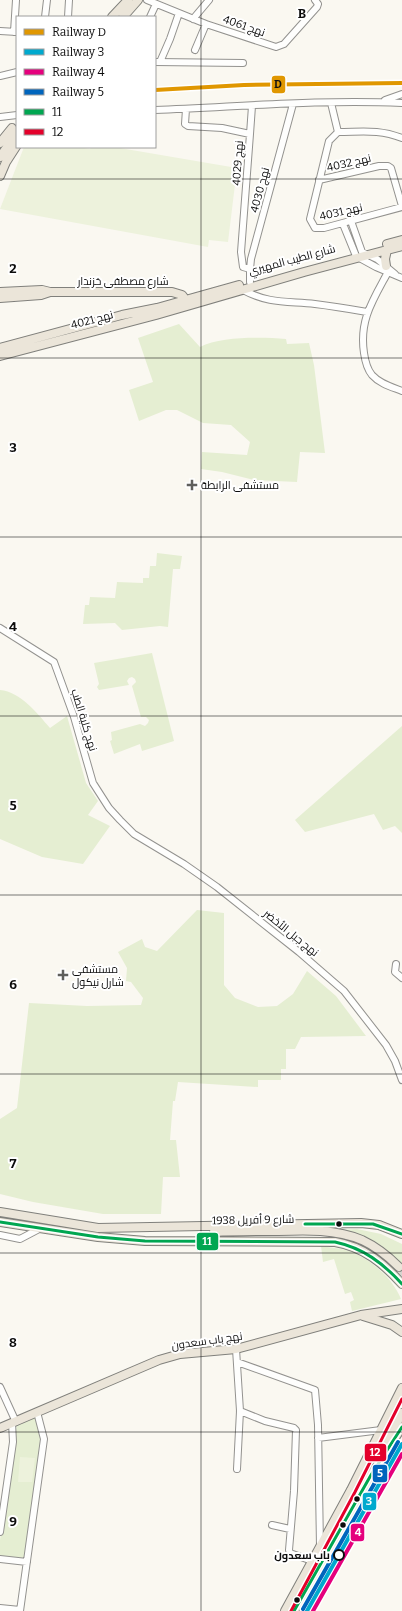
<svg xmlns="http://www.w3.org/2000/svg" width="402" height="1611" font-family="Bitter,Cairo,serif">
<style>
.green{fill:#e5eed2}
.pitch{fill:#edf2dc}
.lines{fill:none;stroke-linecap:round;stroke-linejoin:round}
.major-tunnel{stroke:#d6d5cf;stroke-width:8;stroke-dasharray:8 4;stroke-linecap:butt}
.minor-casing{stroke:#93928f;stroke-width:8}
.major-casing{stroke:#80807c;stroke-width:10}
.minor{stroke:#fefefd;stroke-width:6}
.major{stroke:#ebe5d9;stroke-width:8}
.tram{stroke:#d5c6c6;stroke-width:1}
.bus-1-casing{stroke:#fff;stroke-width:6}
.bus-2-casing{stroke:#fff;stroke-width:6}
.bus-1{stroke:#00a651;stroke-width:3}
.bus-2{stroke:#e4002b;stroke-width:3}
.rail-1-casing{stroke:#fff;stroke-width:7}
.rail-2-casing{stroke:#fff;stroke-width:7}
.rail-3-casing{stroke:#fff;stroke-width:7}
.rail-4-casing{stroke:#fff;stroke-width:7}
.rail-1{stroke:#e09701;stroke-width:4}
.rail-2{stroke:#00a9ce;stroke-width:4}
.rail-3{stroke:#e5007d;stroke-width:4}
.rail-4{stroke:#0065bd;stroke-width:4}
.grid{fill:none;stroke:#0c0c0c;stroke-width:1;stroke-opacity:0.55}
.poi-dot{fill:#5f5f5c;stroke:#fff;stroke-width:1.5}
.bus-dot{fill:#0c0c0c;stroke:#fff;stroke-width:1.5}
.stop-dot{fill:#fff;stroke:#0c0c0c;stroke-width:2}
.labels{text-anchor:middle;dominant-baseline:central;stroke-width:4;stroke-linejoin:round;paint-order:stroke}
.street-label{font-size:11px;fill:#0c0c0c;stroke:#fff}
.poi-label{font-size:11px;fill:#0c0c0c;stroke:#fff;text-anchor:start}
.stop-label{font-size:11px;font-weight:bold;fill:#0c0c0c;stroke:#fff;text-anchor:end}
.grid-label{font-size:13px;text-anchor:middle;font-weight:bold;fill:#0c0c0c;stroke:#fff;stroke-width:4;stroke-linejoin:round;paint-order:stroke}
.line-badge{stroke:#fff;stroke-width:1.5}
.badge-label{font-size:11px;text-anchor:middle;font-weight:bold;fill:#fff}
.pale-badge-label{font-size:11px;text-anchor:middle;font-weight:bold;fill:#111}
</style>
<rect width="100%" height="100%" fill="#faf8f1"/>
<path class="green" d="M 179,324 L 200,347 C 221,336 262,337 286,339 L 287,344 L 309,343 L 314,365 L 325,453 L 300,452 L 297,482 L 254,480 L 222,472 L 201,469 L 202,452 L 247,455 L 250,442 L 231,425 L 203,423 L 177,410 L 166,410 L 139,421 L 129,390 L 153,382 L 138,338 Z
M 157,553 L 182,556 L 180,569 L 173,569 L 168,627 L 160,626 L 122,630 L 115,623 L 83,624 L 85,605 L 89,605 L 90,597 L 115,598 L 117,582 L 143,583 L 143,578 L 149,578 L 150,566 L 156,566 Z
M 152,653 L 174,741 L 142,751 L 140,744 L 114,754 L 110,741 L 112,740 L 111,732 L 140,724 L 145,726 L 148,723 L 149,720 L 146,717 L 141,717 L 132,686 L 136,682 L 135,679 L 132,677 L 129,678 L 127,681 L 129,685 L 99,690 L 97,687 L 99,684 L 94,663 Z
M 0,690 C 21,692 37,713 50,728 L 67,716 L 86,783 L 98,801 L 88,815 L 110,826 L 83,864 L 42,857 L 0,839 Z
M 402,726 L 402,833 L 395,826 L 383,830 L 374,814 L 305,832 L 295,820 Z
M 197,910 L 224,913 L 224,985 L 235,998 L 258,1007 L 277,1006 L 293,994 L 307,971 L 336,996 L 366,1036 L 301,1037 L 295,1049 L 286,1049 L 286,1069 L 281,1069 L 281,1080 L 258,1080 L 258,1087 L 178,1082 L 175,1101 L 173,1101 L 170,1140 L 176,1140 L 180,1177 L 163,1177 L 161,1214 L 103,1214 L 33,1202 L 0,1194 L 0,1119 L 17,1108 L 29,1003 L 87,1006 L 141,1005 L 143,998 L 131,982 L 126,981 L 127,968 L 118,952 L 142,939 L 145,947 L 157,951 Z
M 357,1229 L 381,1234 L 402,1244 L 402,1264 L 401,1266 L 338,1230 Z
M 321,1246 C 332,1248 342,1248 352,1252 C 373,1261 393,1279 401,1299 L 352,1311 L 350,1302 L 354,1300 L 351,1292 L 345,1294 L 334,1259 L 323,1262 Z
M 38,1415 L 42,1438 L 25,1559 L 0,1557 L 0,1540 L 17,1424 Z"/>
<path class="pitch" d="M 24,147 L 78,147 L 90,149 L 91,147 L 114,147 L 237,168 L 228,242 L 209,240 L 208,247 L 0,209 Z
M 20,1457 L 35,1458 L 32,1482 L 18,1482 Z"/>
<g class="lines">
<path class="major-tunnel" d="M 396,1270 L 402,1277"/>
<defs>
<path id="minor" d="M 147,0 L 206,24 L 276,47 L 284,44 L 317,7 L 318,4 L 315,0
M 45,17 L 47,0
M 68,17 L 69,0
M 150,17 L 156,4
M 193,19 L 209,0
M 0,31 L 17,32
M 14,32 L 16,0
M 195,50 L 206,24
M 155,62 L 243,63
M 160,62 L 170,39 L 179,13
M 0,76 L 17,72
M 385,100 L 402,94
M 331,103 L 338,132
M 186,109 L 185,124 L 188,126 L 222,128 L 250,134 L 241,252 L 243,267 L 250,269
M 155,110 C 237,107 320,99 402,103
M 0,117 L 17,115
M 250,134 L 252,106
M 402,138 C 379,129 362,132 338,132 L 329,141 L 310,219 L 315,228 L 324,228 L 402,207
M 319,180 L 379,166 L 388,166 L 391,168 L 402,206
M 351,221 L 362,252 L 377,259 L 395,274
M 343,224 L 356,256 L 376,267 L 402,278
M 388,272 C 373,300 359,320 364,353 C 365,360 367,369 372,375 C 380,384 392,387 402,391
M 250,282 L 250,269 L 251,259 L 293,104
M 243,290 C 269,304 287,301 315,304 C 332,306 350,309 367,312
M 0,628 L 54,662 L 74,717 L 93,783 L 109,808 L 120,820 L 134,834 L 184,864 L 217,887 L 299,952 L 344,991 L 386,1045 L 395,1061 L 402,1080
M 396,964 L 395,972 L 402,978
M 0,1235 L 20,1239 L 39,1229
M 236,1349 L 240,1411 L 237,1469
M 237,1362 L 315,1390 L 318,1425 L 320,1547
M 0,1387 L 16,1422
M 240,1411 L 265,1421 L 294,1428 L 296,1430 L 294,1491 L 289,1550 L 290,1553 L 312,1561
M 318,1438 L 381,1430
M 272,1525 L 290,1529
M 0,1532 L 13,1442 L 12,1423
M 0,1559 L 27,1562
M 0,1608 L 20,1610
M 20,1611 L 44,1439 L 37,1412"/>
<path id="major" d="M 112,17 L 128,0
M 123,17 L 138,0
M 0,143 L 12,128
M 0,157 L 17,133
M 0,176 L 6,162 L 17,145
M 387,244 L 402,240
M 386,266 L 385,259 L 387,250
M 0,292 L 42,290 L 50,292
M 0,298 L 41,295 L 50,292 L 172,292 L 182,295 L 188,303
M 0,348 L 122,315 L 157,308 L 239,285
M 0,356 L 156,315 L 304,272 L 402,246
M 0,1212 L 98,1228 L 361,1223 L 379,1225 L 402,1234
M 0,1222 L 98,1237 L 145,1241 L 335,1242 C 364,1247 383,1263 402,1284
M 214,1232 C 235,1231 257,1231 278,1231 C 306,1230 336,1229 362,1240 C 377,1247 388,1256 399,1267
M 363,1316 L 392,1325 L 402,1332
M 0,1428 L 159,1360 L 180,1354 L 236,1349 L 361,1315 L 402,1309
M 384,1447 L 402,1413
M 285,1611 L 351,1490 L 402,1388
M 294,1611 L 371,1475 L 402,1427"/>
</defs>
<use href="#minor" class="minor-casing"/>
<use href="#major" class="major-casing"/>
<use href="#minor" class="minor"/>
<use href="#major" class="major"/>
<path class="tram" d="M 378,1493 L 387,1470"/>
<defs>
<path id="bus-1" d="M 0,1222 L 98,1237 L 145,1241 L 335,1242 C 363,1248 383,1263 402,1284
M 305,1224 L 373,1224 L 402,1234
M 294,1611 L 371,1475 L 402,1427"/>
<path id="bus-2" d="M 291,1611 L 355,1492 L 402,1399"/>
</defs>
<use href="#bus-1" class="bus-1-casing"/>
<use href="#bus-2" class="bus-2-casing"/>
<use href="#bus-1" class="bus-1"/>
<use href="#bus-2" class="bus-2"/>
<defs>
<path id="rail-1" d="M 155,90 L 244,85 L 402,83"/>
<path id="rail-2" d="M 307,1611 L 402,1444"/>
<path id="rail-3" d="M 313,1611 L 402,1454"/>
<path id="rail-4" d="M 303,1609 L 398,1442"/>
</defs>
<use href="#rail-1" class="rail-1-casing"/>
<use href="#rail-2" class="rail-2-casing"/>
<use href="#rail-3" class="rail-3-casing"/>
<use href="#rail-4" class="rail-4-casing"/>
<use href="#rail-1" class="rail-1"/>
<use href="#rail-2" class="rail-2"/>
<use href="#rail-3" class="rail-3"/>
<use href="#rail-4" class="rail-4"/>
</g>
<path class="grid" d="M 201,0 L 201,1611M 0,179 L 402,179M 0,358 L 402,358M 0,537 L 402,537M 0,716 L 402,716M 0,895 L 402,895M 0,1074 L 402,1074M 0,1253 L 402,1253M 0,1432 L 402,1432"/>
<g class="poi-dot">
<path d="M190 479h4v4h4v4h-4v4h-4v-4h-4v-4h4z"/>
<path d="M61 969h4v4h4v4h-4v4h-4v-4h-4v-4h4z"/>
</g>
<g class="bus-dot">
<circle cx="339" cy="1224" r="3.5"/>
<circle cx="357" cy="1499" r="3.5"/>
<circle cx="343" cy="1525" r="3.5"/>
<circle cx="297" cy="1600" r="3.5"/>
</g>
<circle class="stop-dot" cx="339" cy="1555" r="5"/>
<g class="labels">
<g class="street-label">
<text transform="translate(244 26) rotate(19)">نهج 4061</text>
<text transform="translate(238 163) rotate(-86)">نهج 4029</text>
<text transform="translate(349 163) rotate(-13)">نهج 4032</text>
<text transform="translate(260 190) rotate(-75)">نهج 4030</text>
<text transform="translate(341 212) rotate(-13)">نهج 4031</text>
<text transform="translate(292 260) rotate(-15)">شارع الطيب المهيري</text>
<text x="123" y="281">شارع مصطفى خزندار</text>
<text transform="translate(92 320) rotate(-15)">نهج 4021</text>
<text transform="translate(84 720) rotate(73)">نهج كلية الطب</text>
<text transform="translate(291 933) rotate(39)">نهج جبل الأخضر</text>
<text transform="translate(253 1220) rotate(-1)">شارع 9 أفريل 1938</text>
<text transform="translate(207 1341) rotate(-8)">نهج باب سعدون</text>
</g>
<g class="poi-label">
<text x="201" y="485">مستشفى الرابطة</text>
<text x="72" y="969">مستشفى<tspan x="72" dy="13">شارل نيكول</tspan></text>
</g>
<g class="stop-label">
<text x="330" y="1555">باب سعدون</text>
</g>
</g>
<g class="grid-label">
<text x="302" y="18">B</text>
<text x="13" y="273">2</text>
<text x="13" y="452">3</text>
<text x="13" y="631">4</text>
<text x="13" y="810">5</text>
<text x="13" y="989">6</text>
<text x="13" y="1168">7</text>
<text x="13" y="1347">8</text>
<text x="13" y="1526">9</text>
</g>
<g class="line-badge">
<rect x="271" y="75" width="15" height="19" rx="4" fill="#e09701"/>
<rect x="196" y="1232" width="23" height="19" rx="4" fill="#00a651"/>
<rect x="364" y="1443" width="23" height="19" rx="4" fill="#e4002b"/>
<rect x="372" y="1464" width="16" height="19" rx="4" fill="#0065bd"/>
<rect x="362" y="1492" width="15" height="19" rx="4" fill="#00a9ce"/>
<rect x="350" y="1523" width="15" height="19" rx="4" fill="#e5007d"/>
</g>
<g class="badge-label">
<text x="207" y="1245">11</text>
<text x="375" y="1456">12</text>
<text x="380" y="1477">5</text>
<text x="369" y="1505">3</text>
<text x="358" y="1536">4</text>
</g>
<g class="pale-badge-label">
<text x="278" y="88">D</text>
</g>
<rect x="16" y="16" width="140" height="132" fill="#ffffff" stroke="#9e9e9e"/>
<rect x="24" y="29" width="20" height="6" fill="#e09701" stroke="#9e9e9e"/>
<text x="52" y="36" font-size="12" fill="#0c0c0c">Railway D</text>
<rect x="24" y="49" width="20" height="6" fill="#00a9ce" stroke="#9e9e9e"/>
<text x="52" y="56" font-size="12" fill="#0c0c0c">Railway 3</text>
<rect x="24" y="69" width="20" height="6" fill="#e5007d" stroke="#9e9e9e"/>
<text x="52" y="76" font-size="12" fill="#0c0c0c">Railway 4</text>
<rect x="24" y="89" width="20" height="6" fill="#0065bd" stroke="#9e9e9e"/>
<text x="52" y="96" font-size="12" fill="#0c0c0c">Railway 5</text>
<rect x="24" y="109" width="20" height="6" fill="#00a651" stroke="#9e9e9e"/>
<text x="52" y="116" font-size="12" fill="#0c0c0c">11</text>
<rect x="24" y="129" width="20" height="6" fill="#e4002b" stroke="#9e9e9e"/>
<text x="52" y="136" font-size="12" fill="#0c0c0c">12</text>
</svg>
